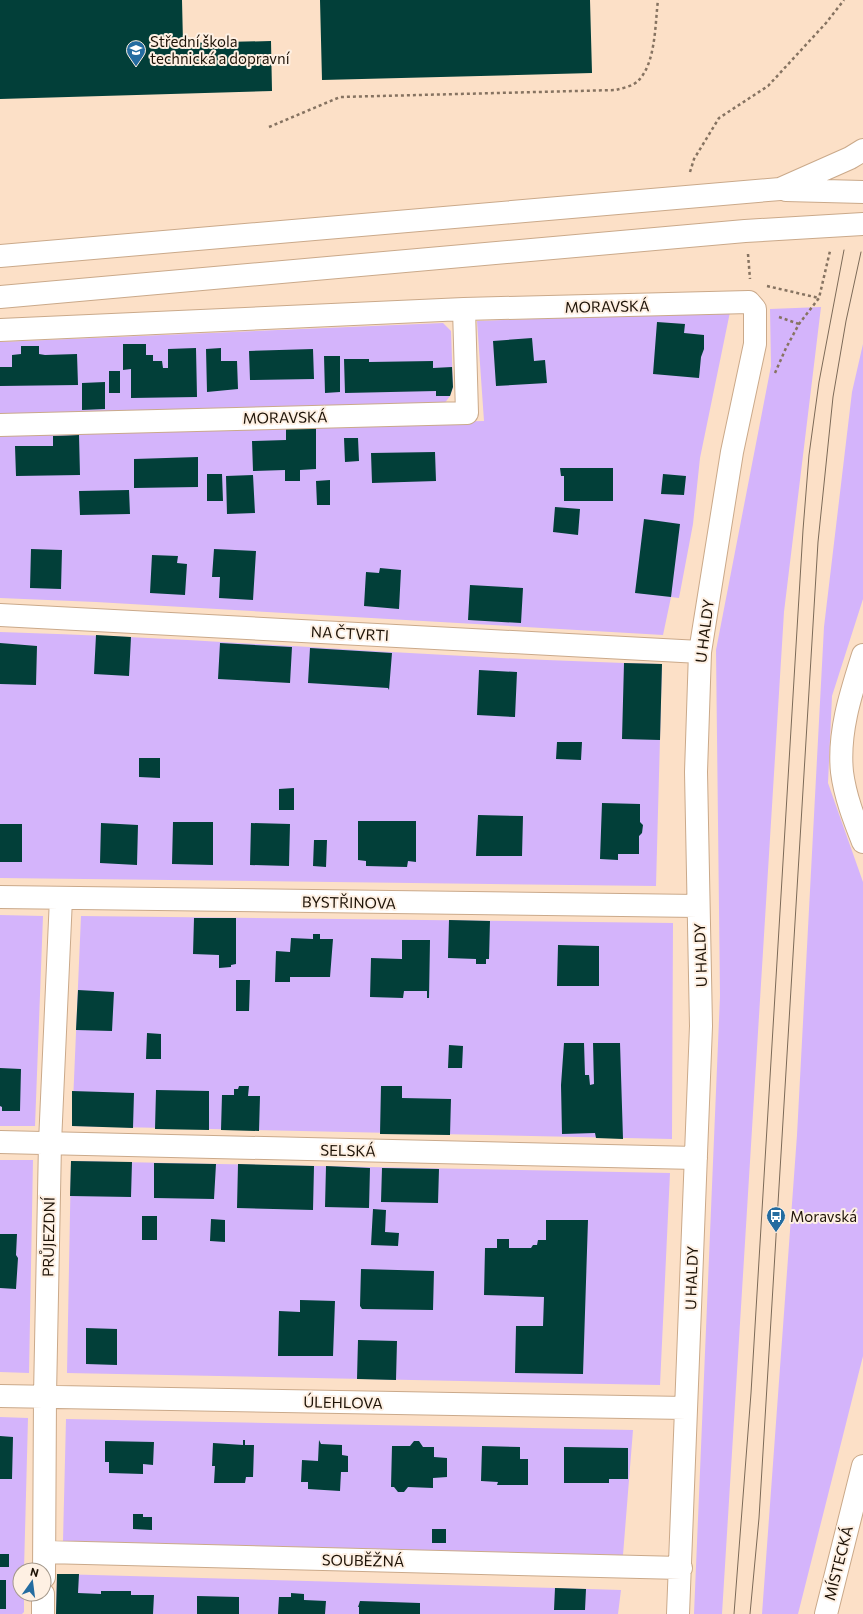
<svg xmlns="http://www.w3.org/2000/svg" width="863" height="1614" font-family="Commissioner,sans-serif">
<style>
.green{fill:#d4b4fb}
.building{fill:#023f39}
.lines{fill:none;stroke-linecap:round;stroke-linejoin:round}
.minor-casing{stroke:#caa98a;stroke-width:24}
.highway-casing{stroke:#caa98a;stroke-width:24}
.path{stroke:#867361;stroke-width:2.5;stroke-dasharray:3 3;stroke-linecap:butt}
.minor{stroke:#fff;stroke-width:22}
.highway{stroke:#fff;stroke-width:22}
.tram{stroke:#7c6a58;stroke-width:1}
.labels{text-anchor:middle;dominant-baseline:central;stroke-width:4;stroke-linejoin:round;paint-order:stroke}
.poi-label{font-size:15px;fill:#1e1307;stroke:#fef0e3;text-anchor:start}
.street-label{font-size:15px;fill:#1e1307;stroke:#fef0e3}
</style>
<rect width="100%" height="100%" fill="#fce0c7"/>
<path class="green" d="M 821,307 L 784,612 L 722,1614 L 694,1614 L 720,996 L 716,650 L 771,366 L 770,309 Z
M 730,312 L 700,458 L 693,524 L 679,598 L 671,597 L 663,635 L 96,602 L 0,598 L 0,431 L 484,421 L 477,321 Z
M 443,323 L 451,331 L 453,387 L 450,396 L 444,404 L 0,415 L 0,342 Z
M 863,344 L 863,599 L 832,696 L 828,783 L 863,882 L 863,1356 L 798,1614 L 762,1614 L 797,1135 L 824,627 L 852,392 Z
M 0,632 C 221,638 441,659 662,664 L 656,886 L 0,878 Z
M 0,915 L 43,916 L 35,1126 L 0,1126 Z
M 81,916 L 673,923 L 672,1139 L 72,1126 Z
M 0,1160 L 33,1160 L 29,1373 L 0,1372 Z
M 71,1161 L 670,1173 L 660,1385 L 67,1373 Z
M 0,1417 L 28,1418 L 24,1570 L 20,1570 L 20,1594 L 24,1594 L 24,1612 L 22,1614 L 0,1614 Z
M 66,1419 L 633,1430 L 623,1555 L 63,1541 Z
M 57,1574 L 555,1588 L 621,1590 L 618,1614 L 56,1614 Z"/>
<path class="building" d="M 0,0 L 182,0 L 183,43 L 271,41 L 272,91 L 0,99 Z
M 320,0 L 590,0 L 592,73 L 322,80 Z
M 657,322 L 685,324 L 684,333 L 704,335 L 704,349 L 701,357 L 699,378 L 653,374 Z
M 532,338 L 534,361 L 545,360 L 547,383 L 496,386 L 493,341 Z
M 123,344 L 146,344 L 146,355 L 153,355 L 153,361 L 162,361 L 163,368 L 168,368 L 168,349 L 196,348 L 197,397 L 131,398 L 131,369 L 123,370 Z
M 21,346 L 39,346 L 39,354 L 45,355 L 77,354 L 78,385 L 0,386 L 0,367 L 12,367 L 12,355 L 21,354 Z
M 221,348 L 221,361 L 237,361 L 238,389 L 207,392 L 206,349 Z
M 313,349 L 314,379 L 250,380 L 249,351 Z
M 324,356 L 340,356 L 340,392 L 325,393 Z
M 344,359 L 369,359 L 369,362 L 433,361 L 433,368 L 452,367 L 453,387 L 450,396 L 436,396 L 436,391 L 345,393 Z
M 109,371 L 120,371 L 120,393 L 109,393 Z
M 105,382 L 105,409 L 82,410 L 82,383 Z
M 286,428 L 316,428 L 316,469 L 300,470 L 300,481 L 285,481 L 285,470 L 253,471 L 252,441 L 286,440 Z
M 79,435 L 80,475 L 16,476 L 15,446 L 53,446 L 53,436 Z
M 344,438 L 358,438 L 359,461 L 345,462 Z
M 435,452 L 436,481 L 372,483 L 371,453 Z
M 198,457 L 198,487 L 134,488 L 134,459 Z
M 560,468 L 613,468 L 613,501 L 564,501 L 564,476 L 561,476 Z
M 207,474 L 222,474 L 223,501 L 207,501 Z
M 663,474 L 686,476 L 684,495 L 661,494 Z
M 253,475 L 255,513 L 227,514 L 226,476 Z
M 330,480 L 330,505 L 317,505 L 316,481 Z
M 129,490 L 130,514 L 80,515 L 79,491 Z
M 555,507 L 580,509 L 578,535 L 553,532 Z
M 644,519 L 680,524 L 671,597 L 635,593 Z
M 31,549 L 62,550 L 61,589 L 30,588 Z
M 214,549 L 256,551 L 253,600 L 219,598 L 220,577 L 212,577 Z
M 152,555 L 178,556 L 177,563 L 187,564 L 185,595 L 150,593 Z
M 380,568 L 401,570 L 399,609 L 364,606 L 366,572 L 379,573 Z
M 470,585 L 523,588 L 521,623 L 468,620 Z
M 96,635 L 131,637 L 129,676 L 94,674 Z
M 0,643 L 37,646 L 36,685 L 0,684 Z
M 220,643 L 292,647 L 290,683 L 218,679 Z
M 310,648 L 392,653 L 389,690 L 388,688 L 308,683 Z
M 624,663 L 662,664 L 660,740 L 622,739 Z
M 479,670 L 517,672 L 515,717 L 477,715 Z
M 557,742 L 582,742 L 581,760 L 556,759 Z
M 139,758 L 160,758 L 160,778 L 139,777 Z
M 294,788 L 294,810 L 279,810 L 279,789 Z
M 602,803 L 640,804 L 640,822 L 643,825 L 642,833 L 639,836 L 639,854 L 618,854 L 618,860 L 600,859 Z
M 478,815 L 523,816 L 522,856 L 476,856 Z
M 358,821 L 416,821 L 416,862 L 408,861 L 407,867 L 366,866 L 366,861 L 358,860 Z
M 173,822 L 213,822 L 213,865 L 172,864 Z
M 101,823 L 138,825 L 137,865 L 100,863 Z
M 251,823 L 290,824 L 289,866 L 250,865 Z
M 0,824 L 22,824 L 22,862 L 0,862 Z
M 314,840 L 327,840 L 326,867 L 313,866 Z
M 194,918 L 236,918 L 236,964 L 231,965 L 231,967 L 219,968 L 219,955 L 193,954 Z
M 449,920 L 490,921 L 489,959 L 486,959 L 486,964 L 476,964 L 476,959 L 448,958 Z
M 313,934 L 320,934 L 320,939 L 333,939 L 330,977 L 290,977 L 290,982 L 275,982 L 276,951 L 290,952 L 291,938 L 313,939 Z
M 402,940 L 430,940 L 429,998 L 427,998 L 427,991 L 404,991 L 403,998 L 370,997 L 371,958 L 402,959 Z
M 558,945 L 599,946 L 599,986 L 557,986 Z
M 236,980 L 250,980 L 249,1011 L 236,1011 Z
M 78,990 L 114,992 L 112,1031 L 76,1030 Z
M 147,1033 L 161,1034 L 161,1059 L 146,1059 Z
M 564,1043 L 584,1043 L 585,1075 L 589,1075 L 590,1085 L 594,1084 L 593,1043 L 620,1043 L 623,1139 L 596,1138 L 595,1133 L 562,1134 L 561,1085 Z
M 449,1045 L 463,1046 L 462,1068 L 448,1068 Z
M 0,1068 L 21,1069 L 20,1111 L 2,1111 L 2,1107 L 0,1106 Z
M 239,1086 L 249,1086 L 248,1096 L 260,1096 L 259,1131 L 221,1130 L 222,1095 L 234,1095 L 234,1089 L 238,1089 Z
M 381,1086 L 402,1086 L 402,1098 L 451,1099 L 450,1135 L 380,1134 Z
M 156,1090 L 209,1091 L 209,1130 L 155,1129 Z
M 72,1091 L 134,1093 L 133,1128 L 72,1126 Z
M 71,1161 L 132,1162 L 131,1197 L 70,1196 Z
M 154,1163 L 216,1164 L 214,1199 L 154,1198 Z
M 238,1164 L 314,1166 L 313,1210 L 237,1208 Z
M 326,1166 L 370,1168 L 369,1208 L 325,1207 Z
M 382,1168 L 439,1169 L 438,1203 L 381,1202 Z
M 373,1209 L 386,1210 L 385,1232 L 399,1233 L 398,1246 L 371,1245 Z
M 142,1216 L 157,1216 L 157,1240 L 142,1240 Z
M 211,1219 L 225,1220 L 225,1242 L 210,1241 Z
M 546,1220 L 588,1220 L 583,1374 L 515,1373 L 516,1326 L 543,1326 L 544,1297 L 484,1295 L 485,1248 L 497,1248 L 497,1239 L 509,1239 L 509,1248 L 531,1248 L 533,1245 L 537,1245 L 538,1240 L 546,1240 Z
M 0,1234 L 17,1234 L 16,1255 L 18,1258 L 16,1289 L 0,1288 Z
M 361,1269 L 434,1271 L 433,1310 L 362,1309 L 360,1306 Z
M 300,1300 L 335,1301 L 333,1356 L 278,1356 L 279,1311 L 300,1312 Z
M 86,1328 L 117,1329 L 117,1365 L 86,1364 Z
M 358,1340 L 397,1341 L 396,1380 L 357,1379 Z
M 0,1436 L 13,1437 L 12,1479 L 0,1479 Z
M 243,1440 L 245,1440 L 245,1445 L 254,1445 L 253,1477 L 246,1477 L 245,1483 L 214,1483 L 215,1466 L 212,1466 L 213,1443 L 243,1445 Z
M 319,1440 L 321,1444 L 342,1445 L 342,1455 L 348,1456 L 348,1472 L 341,1472 L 340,1491 L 308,1489 L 308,1482 L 301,1482 L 302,1460 L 318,1461 Z
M 105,1441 L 154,1442 L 153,1465 L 143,1464 L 143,1474 L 109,1473 L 109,1462 L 105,1462 Z
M 414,1441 L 419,1441 L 423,1447 L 434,1447 L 434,1457 L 447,1458 L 447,1477 L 433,1478 L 433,1488 L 408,1487 L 404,1492 L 398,1492 L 394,1487 L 391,1487 L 392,1446 L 410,1446 Z
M 482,1446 L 520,1447 L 520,1459 L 528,1459 L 528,1485 L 497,1485 L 498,1482 L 481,1481 Z
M 564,1447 L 628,1448 L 628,1479 L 609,1479 L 609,1483 L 564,1483 Z
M 133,1514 L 143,1514 L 143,1517 L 152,1517 L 152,1530 L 133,1529 Z
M 432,1529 L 446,1529 L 446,1543 L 432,1543 Z
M 0,1554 L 9,1554 L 9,1567 L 0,1567 Z
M 57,1574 L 79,1574 L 78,1593 L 101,1594 L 101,1591 L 131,1591 L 131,1595 L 154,1595 L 153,1614 L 56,1614 Z
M 0,1580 L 6,1580 L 6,1609 L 0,1609 Z
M 555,1588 L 586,1589 L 585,1610 L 554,1610 Z
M 291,1593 L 304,1594 L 304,1600 L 326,1601 L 325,1614 L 278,1614 L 279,1597 L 291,1597 Z
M 197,1596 L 239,1597 L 239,1614 L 197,1614 Z
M 360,1601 L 420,1603 L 420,1614 L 359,1614 L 359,1607 L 358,1607 Z"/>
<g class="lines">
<defs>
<path id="minor" d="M 786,190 L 863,192
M 0,256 L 780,189 L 850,158 L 863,150
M 0,297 L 745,231 L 863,224
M 0,330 L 464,309 L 749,302 L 755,309 L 755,344 L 732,452 L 700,652 L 696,772 L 701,1026 L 678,1614
M 0,425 L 467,413 L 464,309
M 0,615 L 700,652
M 0,897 L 698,906
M 0,1142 L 696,1158
M 0,1396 L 686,1408
M 45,1552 L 681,1568
M 44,1577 L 45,1396 L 50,1143 L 61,898
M 43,1614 L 43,1594"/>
<path id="highway" d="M 863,655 C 851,693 838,732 842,772 C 845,796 854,819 863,842
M 826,1614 L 863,1466"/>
</defs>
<use href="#minor" class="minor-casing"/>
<use href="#highway" class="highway-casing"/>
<path class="path" d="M 269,127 L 340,97 L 616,90 C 623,88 633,86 638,81 C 656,63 655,24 658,0
M 690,172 L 694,159 L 719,118 L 768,86 L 826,23 L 844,0
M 748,254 L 750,279
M 767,286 L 819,298
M 779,317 L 799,324
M 775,373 L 786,348 L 799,324 L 819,298 L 830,251"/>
<use href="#minor" class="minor"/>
<use href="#highway" class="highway"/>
<path class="tram" d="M 734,1614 L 751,1393 L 803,530 L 809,455 L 819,382 L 844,250
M 750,1614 L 759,1518 L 818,542 L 833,397 L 846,321 L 861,252"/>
</g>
<defs>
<symbol id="school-pin" viewBox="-11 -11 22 30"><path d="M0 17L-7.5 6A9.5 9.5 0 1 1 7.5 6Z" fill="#246ca0" stroke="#fef0e3"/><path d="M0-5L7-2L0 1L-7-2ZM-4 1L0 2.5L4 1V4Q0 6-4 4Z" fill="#fff"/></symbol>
<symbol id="bus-pin" viewBox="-11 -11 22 30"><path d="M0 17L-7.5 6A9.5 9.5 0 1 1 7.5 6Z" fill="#246ca0" stroke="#fef0e3"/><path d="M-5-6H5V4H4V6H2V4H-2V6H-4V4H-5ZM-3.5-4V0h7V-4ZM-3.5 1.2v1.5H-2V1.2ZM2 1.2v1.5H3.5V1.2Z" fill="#fff"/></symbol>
</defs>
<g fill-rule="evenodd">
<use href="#school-pin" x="125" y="39" width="22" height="30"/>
<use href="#bus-pin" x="765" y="1205" width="22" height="30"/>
</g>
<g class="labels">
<g class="poi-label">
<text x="150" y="41">Střední škola<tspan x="150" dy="17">technická a dopravní</tspan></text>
<text x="790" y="1216">Moravská</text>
</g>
<g class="street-label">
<text transform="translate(607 306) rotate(-1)">MORAVSKÁ</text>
<text transform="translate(285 417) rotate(-1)">MORAVSKÁ</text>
<text transform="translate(704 631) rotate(-83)">U HALDY</text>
<text transform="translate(350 633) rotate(3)">NA ČTVRTI</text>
<text transform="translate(349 902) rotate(1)">BYSTŘINOVA</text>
<text transform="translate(700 955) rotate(-92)">U HALDY</text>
<text transform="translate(348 1150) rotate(1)">SELSKÁ</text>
<text transform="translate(48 1237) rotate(-89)">PRŮJEZDNÍ</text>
<text transform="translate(691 1278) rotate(-88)">U HALDY</text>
<text transform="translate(343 1402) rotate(1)">ÚLEHLOVA</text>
<text transform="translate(363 1560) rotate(1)">SOUBĚŽNÁ</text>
<text transform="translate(838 1563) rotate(-76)">MÍSTECKÁ</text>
</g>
</g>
<g transform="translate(32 1582) rotate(14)"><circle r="19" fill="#fef0e3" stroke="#a4988b"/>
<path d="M0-3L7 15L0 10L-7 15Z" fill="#246ca0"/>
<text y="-6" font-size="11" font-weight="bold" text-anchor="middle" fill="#1e1307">N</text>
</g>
</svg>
